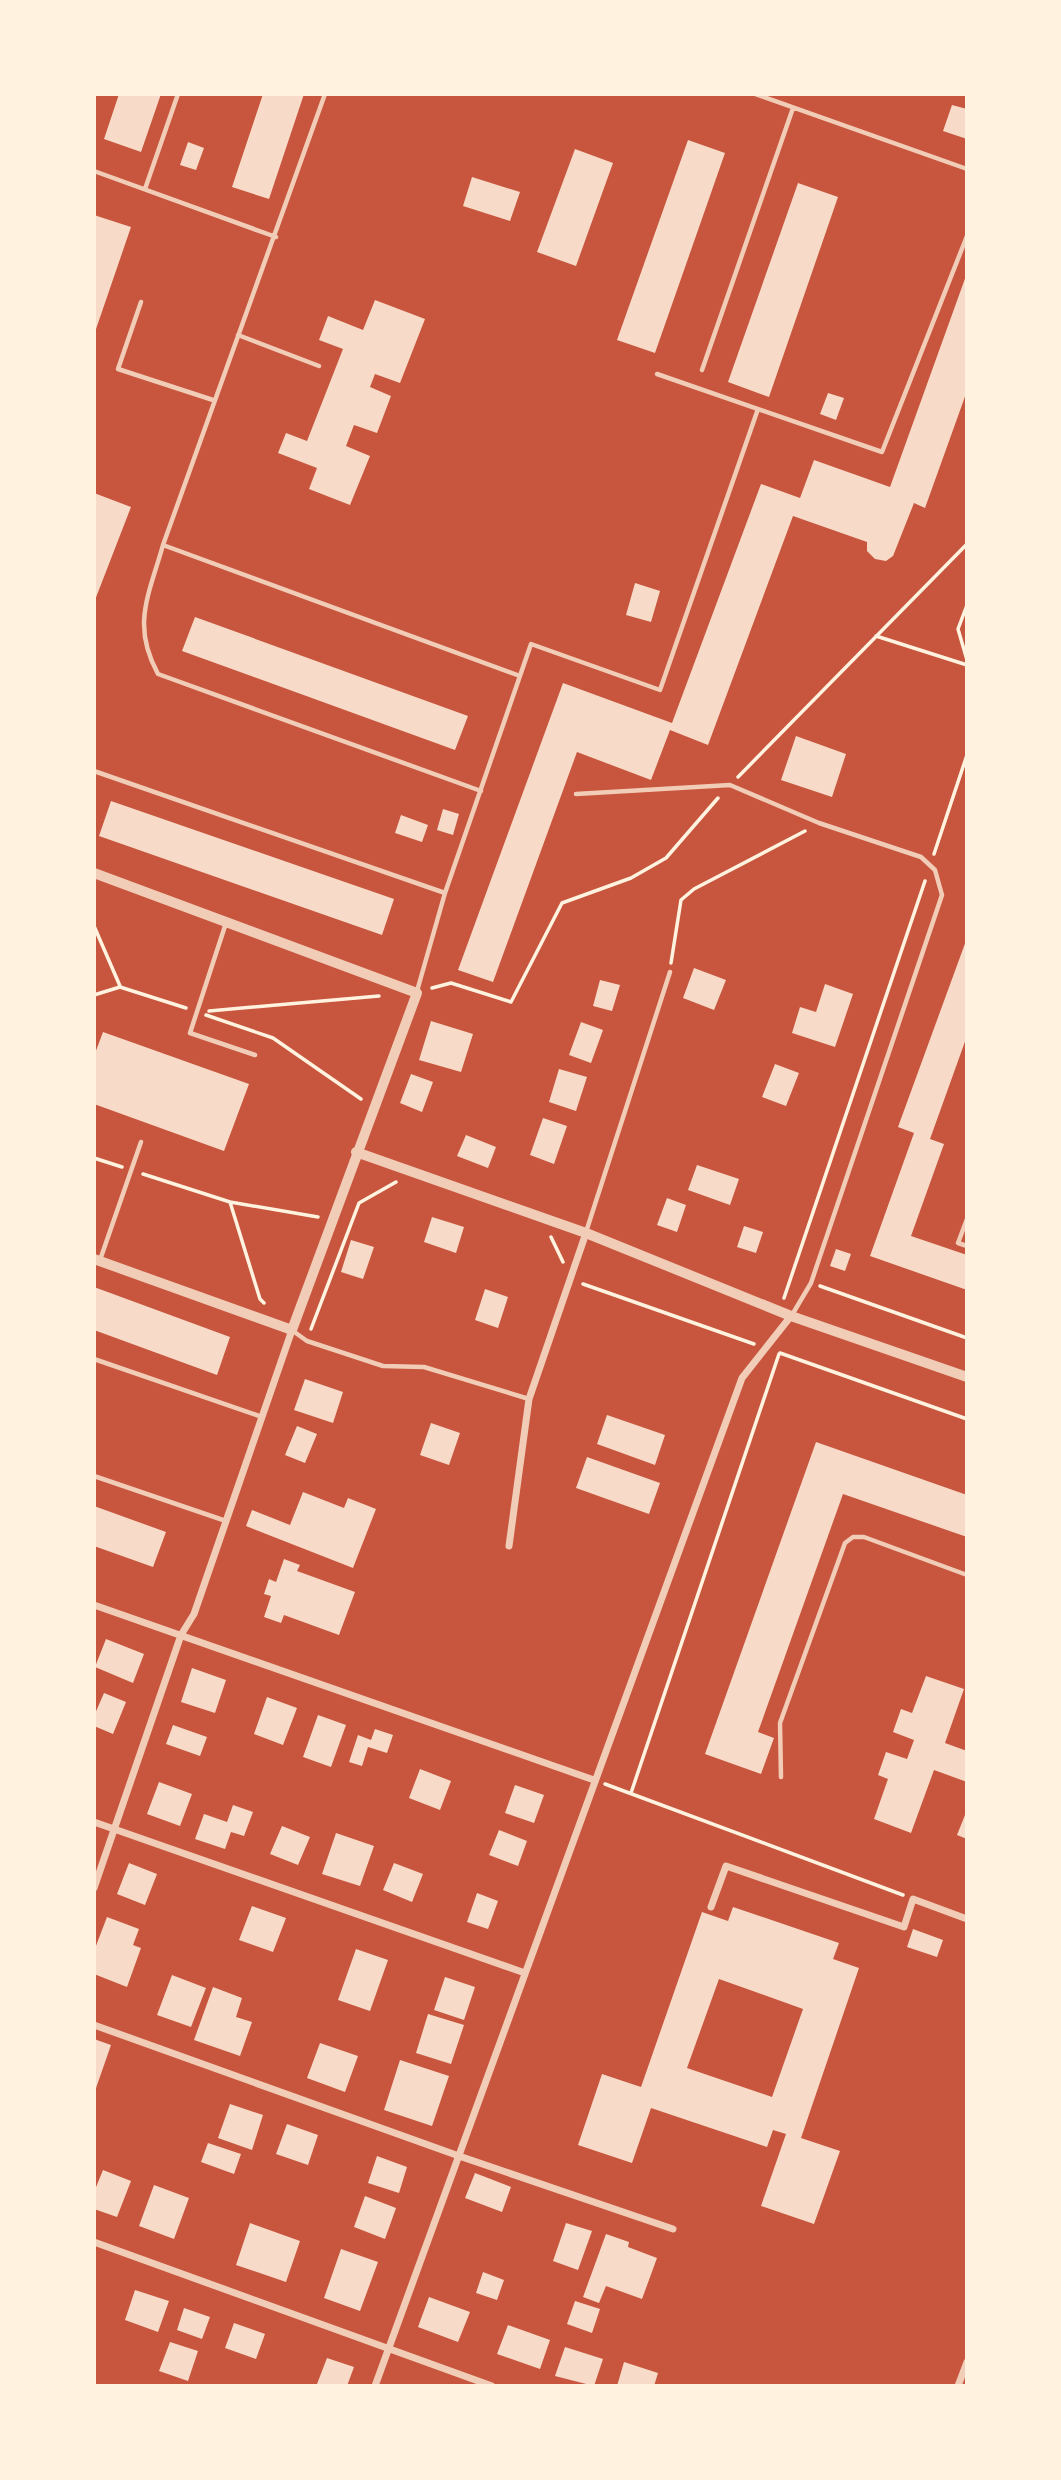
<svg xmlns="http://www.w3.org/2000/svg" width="1061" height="2480" font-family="Manrope,sans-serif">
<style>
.building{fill:#f7dbc8;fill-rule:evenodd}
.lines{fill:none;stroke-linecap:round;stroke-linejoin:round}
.path{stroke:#fff3e0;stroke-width:3.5}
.service{stroke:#f1ccb7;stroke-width:4.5}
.minor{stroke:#f1ccb7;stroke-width:7}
.tertiary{stroke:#f1ccb7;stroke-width:10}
</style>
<rect width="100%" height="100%" fill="#c8553d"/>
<path class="building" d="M 119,94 L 161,94 L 141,152 L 104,139 Z
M 263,94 L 304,94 L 269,199 L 232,187 Z
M 952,105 L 967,109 L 967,139 L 943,131 Z
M 688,140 L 725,153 L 655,353 L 617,340 Z
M 188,142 L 204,148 L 196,170 L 180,165 Z
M 575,149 L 613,163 L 576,266 L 537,252 Z
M 472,177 L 520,192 L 510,221 L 463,206 Z
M 798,183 L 838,197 L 769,397 L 728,382 Z
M 94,215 L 131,227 L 95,332 L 94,332 Z
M 967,273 L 967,391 L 925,508 L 914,503 L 893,556 L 886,561 L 875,559 L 867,551 L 867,542 L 793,516 L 708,745 L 670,730 L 651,780 L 577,752 L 493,982 L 458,970 L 563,683 L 672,723 L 761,484 L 800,498 L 814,460 L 890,487 Z
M 375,300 L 425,319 L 400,383 L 375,374 L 370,387 L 391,396 L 377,433 L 354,425 L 346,446 L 370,456 L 350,505 L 309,489 L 317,468 L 278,453 L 286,433 L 307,441 L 343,349 L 319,340 L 328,316 L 363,330 Z
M 828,393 L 844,398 L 836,420 L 820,414 Z
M 94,493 L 131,507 L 95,600 L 94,600 Z
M 635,583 L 660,591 L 651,622 L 626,615 Z
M 195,617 L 468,716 L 455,750 L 182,651 Z
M 796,736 L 846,754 L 832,797 L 781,780 Z
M 111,801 L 394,899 L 382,935 L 99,836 Z
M 443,809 L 459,814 L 453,835 L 437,830 Z
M 401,815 L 428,825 L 422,842 L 395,833 Z
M 967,938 L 967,1036 L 930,1139 L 944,1144 L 911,1236 L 967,1255 L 967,1290 L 870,1256 L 914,1133 L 898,1127 Z
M 694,968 L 726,980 L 714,1010 L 683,998 Z
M 600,980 L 620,985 L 612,1011 L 593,1006 Z
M 825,984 L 853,994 L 835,1047 L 792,1033 L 800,1007 L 816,1012 Z
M 431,1021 L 473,1034 L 461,1072 L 419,1060 Z
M 581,1022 L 603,1030 L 591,1063 L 569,1055 Z
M 103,1032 L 249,1084 L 224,1151 L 94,1104 L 94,1056 Z
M 775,1064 L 799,1073 L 786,1106 L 762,1097 Z
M 559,1069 L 587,1077 L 576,1111 L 549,1102 Z
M 411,1074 L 433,1082 L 422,1112 L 400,1103 Z
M 543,1118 L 567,1126 L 554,1164 L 530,1155 Z
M 466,1135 L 496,1147 L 488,1168 L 457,1156 Z
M 697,1165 L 739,1179 L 730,1205 L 688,1190 Z
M 667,1198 L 686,1205 L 677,1232 L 657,1225 Z
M 432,1217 L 464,1227 L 456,1253 L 424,1242 Z
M 744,1226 L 763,1232 L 756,1253 L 737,1247 Z
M 351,1240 L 374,1247 L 363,1279 L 341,1272 Z
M 836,1249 L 851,1254 L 845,1271 L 830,1266 Z
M 94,1287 L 230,1337 L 217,1375 L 94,1330 Z
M 485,1289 L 508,1297 L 498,1328 L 475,1320 Z
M 305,1379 L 343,1392 L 333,1423 L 294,1410 Z
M 607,1415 L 665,1435 L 655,1465 L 597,1444 Z
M 431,1423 L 460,1433 L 449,1465 L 420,1455 Z
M 297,1426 L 317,1434 L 305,1463 L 285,1455 Z
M 816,1442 L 967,1495 L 967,1537 L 843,1494 L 758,1732 L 774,1738 L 761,1774 L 705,1754 Z
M 587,1457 L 660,1483 L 649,1514 L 576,1488 Z
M 303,1492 L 344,1508 L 348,1498 L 376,1509 L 353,1568 L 246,1526 L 252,1510 L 290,1525 Z
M 94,1506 L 166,1532 L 153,1567 L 94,1546 Z
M 284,1559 L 300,1565 L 297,1571 L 355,1592 L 339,1635 L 284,1615 L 281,1623 L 264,1617 L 271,1596 L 264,1594 L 269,1579 L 276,1582 Z
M 106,1639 L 144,1654 L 133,1683 L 95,1667 Z
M 192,1668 L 226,1680 L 215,1713 L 181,1702 Z
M 926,1676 L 964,1689 L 945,1743 L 967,1751 L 967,1782 L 934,1770 L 911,1833 L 874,1819 L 888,1779 L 878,1775 L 886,1752 L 907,1759 L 914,1740 L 893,1732 L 901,1709 L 912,1713 Z
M 104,1693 L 126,1702 L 113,1734 L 94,1726 L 94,1716 Z
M 267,1697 L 297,1708 L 283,1745 L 254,1734 Z
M 318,1715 L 346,1725 L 331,1767 L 303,1757 Z
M 173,1725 L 207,1737 L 200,1756 L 166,1744 Z
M 375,1729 L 393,1735 L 387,1753 L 368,1747 L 362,1766 L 349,1762 L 358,1735 L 371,1740 Z
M 420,1769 L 451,1781 L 440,1810 L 409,1798 Z
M 159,1782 L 192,1794 L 180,1826 L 147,1814 Z
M 515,1785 L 544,1795 L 534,1823 L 505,1813 Z
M 233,1805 L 253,1812 L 244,1836 L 231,1832 L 225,1849 L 195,1839 L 204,1814 L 227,1822 Z
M 967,1810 L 967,1839 L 957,1835 Z
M 282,1826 L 310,1837 L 298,1865 L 270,1854 Z
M 499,1830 L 527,1841 L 518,1866 L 489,1855 Z
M 336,1833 L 374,1846 L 360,1886 L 322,1874 Z
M 129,1863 L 157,1874 L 145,1905 L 117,1894 Z
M 394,1863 L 423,1874 L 412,1902 L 383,1890 Z
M 477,1893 L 498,1901 L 488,1929 L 467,1922 Z
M 252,1906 L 286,1918 L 273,1952 L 239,1940 Z
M 733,1907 L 839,1943 L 833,1959 L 859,1968 L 801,2138 L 840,2151 L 814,2224 L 761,2206 L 786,2134 L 773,2130 L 767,2147 L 651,2108 L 632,2163 L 578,2145 L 602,2074 L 641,2087 L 702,1912 L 728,1921 ZM 719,1979 L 803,2009 L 772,2097 L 687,2068 Z
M 107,1917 L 139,1929 L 133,1945 L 141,1948 L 127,1987 L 94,1974 L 94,1951 Z
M 913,1929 L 943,1940 L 937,1957 L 907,1947 Z
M 356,1949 L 388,1960 L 370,2011 L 338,2000 Z
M 172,1975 L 206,1988 L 191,2027 L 157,2015 Z
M 445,1977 L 475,1987 L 464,2020 L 434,2010 Z
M 213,1987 L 242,1998 L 236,2017 L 252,2022 L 240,2056 L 194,2040 Z
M 428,2014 L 464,2025 L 451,2064 L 416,2053 Z
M 94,2039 L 111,2045 L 95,2091 L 94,2091 Z
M 320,2043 L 358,2056 L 345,2092 L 307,2078 Z
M 400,2060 L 449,2076 L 432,2126 L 384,2110 Z
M 230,2104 L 263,2115 L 252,2150 L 218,2138 Z
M 287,2124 L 318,2135 L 308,2165 L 276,2154 Z
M 208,2143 L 241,2154 L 234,2174 L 201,2162 Z
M 377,2156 L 407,2167 L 399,2193 L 368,2183 Z
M 103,2170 L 131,2181 L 117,2217 L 94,2209 L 94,2192 Z
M 475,2173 L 511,2187 L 502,2212 L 465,2198 Z
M 154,2185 L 189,2198 L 174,2239 L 139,2226 Z
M 365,2196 L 396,2208 L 385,2239 L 354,2227 Z
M 250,2223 L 300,2241 L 286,2282 L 236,2265 Z
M 566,2223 L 592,2231 L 578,2270 L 553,2261 Z
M 606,2234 L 629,2242 L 628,2247 L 657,2258 L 642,2299 L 606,2286 L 599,2303 L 583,2297 Z
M 341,2249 L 378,2262 L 360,2311 L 324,2298 Z
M 483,2272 L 504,2280 L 497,2300 L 476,2293 Z
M 135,2290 L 169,2301 L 158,2332 L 125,2320 Z
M 429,2297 L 470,2312 L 458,2342 L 418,2327 Z
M 575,2301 L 600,2309 L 592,2333 L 567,2324 Z
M 184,2308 L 210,2317 L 202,2339 L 177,2330 Z
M 234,2323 L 265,2334 L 256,2359 L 225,2348 Z
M 508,2325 L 550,2340 L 540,2369 L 497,2354 Z
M 170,2342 L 198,2351 L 188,2381 L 159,2371 Z
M 565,2347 L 603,2359 L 594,2386 L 555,2376 Z
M 327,2358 L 354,2367 L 347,2386 L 317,2384 Z
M 624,2362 L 658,2373 L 654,2386 L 617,2386 Z"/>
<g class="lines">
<path class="path" d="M 967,605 L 958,629 L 967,660
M 876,636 L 967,665
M 738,777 L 967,544
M 934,854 L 967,755
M 94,926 L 120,986
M 671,963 L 681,900 L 694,889 L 805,831
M 432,988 L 451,983 L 511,1002 L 562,903 L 631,878 L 666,858 L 718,798
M 94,995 L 120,987 L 186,1008
M 209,1011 L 379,996
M 206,1015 L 273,1038 L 361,1099
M 94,1158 L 122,1167
M 143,1174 L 230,1202 L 260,1299 L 264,1303
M 230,1202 L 318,1217
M 551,1237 L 563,1262
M 583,1284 L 754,1344
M 820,1286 L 967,1338
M 784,1298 L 925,881
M 311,1329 L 359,1203 L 396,1182
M 780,1353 L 967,1419
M 605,1784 L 903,1895
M 631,1793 L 779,1354"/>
<path class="service" d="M 325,94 L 163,545 C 149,595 131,625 158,674 L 481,791
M 755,94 L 967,169
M 94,171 L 276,237
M 145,189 L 178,94
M 141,302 L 118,369 L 213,400
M 238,335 L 319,366
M 702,370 L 793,108
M 657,374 L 882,452 L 967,236
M 163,545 L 520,676
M 94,771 L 445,893
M 576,794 L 730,785 L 819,823 L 921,857 L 935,870 L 942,895 L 811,1283 L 792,1315
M 226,923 L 190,1033 L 255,1055
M 417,991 L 445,893 L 531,644 L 660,690 L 758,409
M 967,1219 L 958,1243 L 967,1246
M 586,1232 L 670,972
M 100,1260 L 141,1142
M 293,1331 L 307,1341 L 383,1366 L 424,1367 L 529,1399
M 94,1359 L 262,1417
M 94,1476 L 226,1521
M 781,1777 L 780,1723 L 845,1543 L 853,1537 L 864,1537 L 967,1575"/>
<path class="minor" d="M 509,1546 L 529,1399 L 586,1233
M 94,1605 L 594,1780
M 94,1822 L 525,1973
M 94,1888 L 181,1635 L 194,1614 L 292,1330
M 711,1907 L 726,1866 L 904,1927 L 913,1899 L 967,1919
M 94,2025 L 459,2156 L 673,2229
M 94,2242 L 492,2386
M 375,2386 L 742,1378 L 791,1316
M 958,2386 L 967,2362"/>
<path class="tertiary" d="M 94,873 L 417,993 L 292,1330 L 94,1259
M 356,1152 L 586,1233 L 791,1316 L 967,1377"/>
</g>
<rect width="1061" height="2480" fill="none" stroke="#fff3e0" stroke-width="192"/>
</svg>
